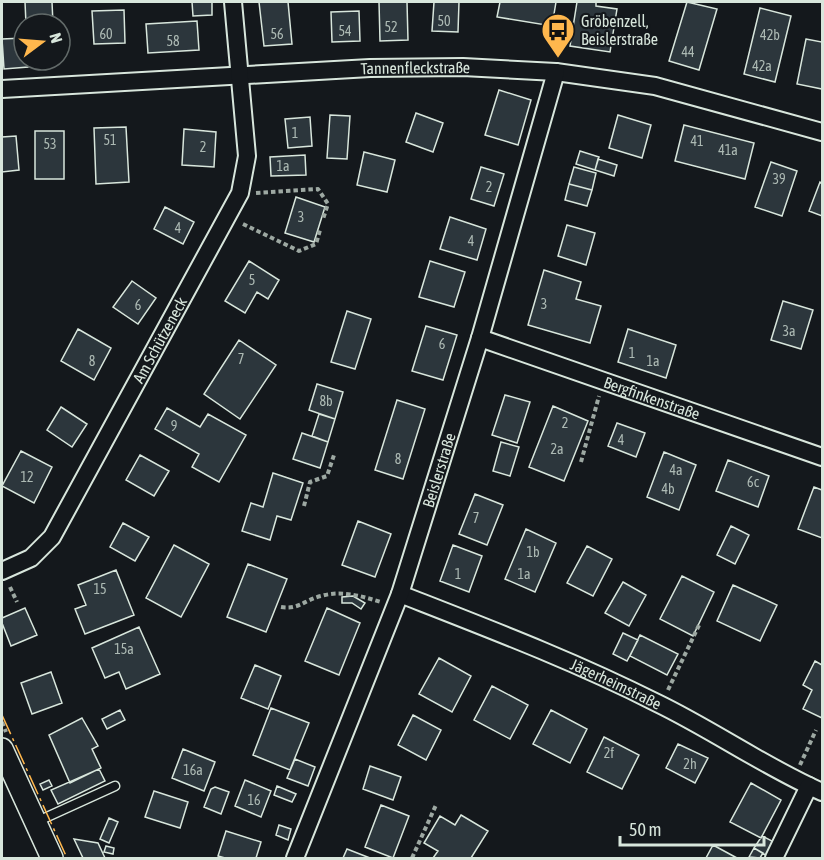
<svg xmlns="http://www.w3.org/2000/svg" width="824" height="860" font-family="'Asap Condensed',sans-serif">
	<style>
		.building { fill: #2c363c; stroke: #d8e6dc; stroke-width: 1.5 }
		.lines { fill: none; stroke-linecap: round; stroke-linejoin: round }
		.service-casing { stroke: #d8e6dc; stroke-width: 11 }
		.minor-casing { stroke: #d8e6dc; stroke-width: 20 }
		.tertiary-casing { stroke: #d8e6dc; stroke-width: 24 }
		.path { stroke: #9da8a2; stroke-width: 4; stroke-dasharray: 4.5 3; stroke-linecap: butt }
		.service { stroke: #14181c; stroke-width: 8 }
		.minor { stroke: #14181c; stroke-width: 16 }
		.tertiary { stroke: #14181c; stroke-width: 21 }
		.power { stroke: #ffb74d; stroke-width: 1.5; stroke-dasharray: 21 4.5 3 4.5; stroke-linecap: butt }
		.labels { text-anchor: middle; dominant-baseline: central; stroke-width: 4.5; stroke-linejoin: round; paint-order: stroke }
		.number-label { font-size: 14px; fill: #adbab4 }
		.poi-label { font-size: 16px; fill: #d8e6dc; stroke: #14181c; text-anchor: start }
		.street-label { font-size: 16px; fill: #d8e6dc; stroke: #14181c }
	</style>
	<rect width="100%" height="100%" fill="#14181c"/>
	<path class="building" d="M25 2H52L53 24H26Z
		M192 2H212V15L193 16Z
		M259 2H288L292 44 264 46Z
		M379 2H407L408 40 380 41Z
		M434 2H459L458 32 432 31Z
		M500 2H556L552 26 497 17Z
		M577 2H596V6L617 9 610 52 570 46Z
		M687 2 717 9 699 70 669 61Z
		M760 8 791 16 775 82 744 74Z
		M124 10 125 43 94 44 92 11Z
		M359 11 360 41 332 42 331 12Z
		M197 21 199 50 148 53 146 24Z
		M24 38V60H28V67L4 69 2 39Z
		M806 39 822 42V89L797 84Z
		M499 90 531 100 518 145 485 135Z
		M416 113 443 123 433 152 406 142Z
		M330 115 350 116 347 159 327 158Z
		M618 115 651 125 642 158 609 148Z
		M310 117 312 146 288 148 285 119Z
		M684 125 754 143 745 179 675 161Z
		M126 127 129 182 96 184 94 128Z
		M184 129 216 132 214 167 182 165Z
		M35 131H64V179H35Z
		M16 136 19 170 2 172V137Z
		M580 151 599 157 595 170 576 164Z
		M364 152 395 160 387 192 357 185Z
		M305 155 306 175 271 176 270 157Z
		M598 159 617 165 614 176 595 170Z
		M771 162 797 171 782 216 755 207Z
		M481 167 504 174 494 206 471 199Z
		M574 167 596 173 592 190 569 184Z
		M820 182 822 184V216L809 211Z
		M569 184 592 190 587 206 565 200Z
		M296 197 325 207 314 242 285 233Z
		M165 207 194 222 183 244 154 229Z
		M450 217 486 229 477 260 440 249Z
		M567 225 595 233 586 265 558 256Z
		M249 261 279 280 268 299 257 292 245 313 225 301Z
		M430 261 465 272 454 307 419 297Z
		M544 270 581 282 576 299 601 306 590 343 528 325Z
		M132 281 156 298 138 324 113 307Z
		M783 301 813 310 801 349 771 340Z
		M347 311 371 319 355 369 331 362Z
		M426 326 457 335 443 380 412 371Z
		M78 329 111 348 94 380 61 361Z
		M628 329 676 345 666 378 618 362Z
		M239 340 276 365 240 419 204 394Z
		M317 384 343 392 335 419 309 410Z
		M505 395 530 402 517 443 492 435Z
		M397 400 425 409 403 479 375 470Z
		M553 406 588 421 564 481 529 467Z
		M61 407 87 424 72 447 47 430Z
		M167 408 200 427 208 414 246 435 219 482 192 467 199 454 155 429Z
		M319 414 335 419 328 442 312 436Z
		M617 423 645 433 636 457 608 446Z
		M302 433 328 442 320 468 293 459Z
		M501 442 519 447 510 476 493 471Z
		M21 451 52 467 34 503 2 486Z
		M664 452 696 465 679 510 647 497Z
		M140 455 169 471 154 496 126 480Z
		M728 460 769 476 758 507 716 491Z
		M273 473 303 483 291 520 277 516 270 540 242 531 251 503 263 507Z
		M814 487 822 490V538L798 529Z
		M475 494 503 505 487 545 459 534Z
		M358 521 391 534 375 577 342 565Z
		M123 523 149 537 135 561 110 547Z
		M731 526 749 535 735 564 717 555Z
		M526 529 556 543 535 592 505 579Z
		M174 545 209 564 181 617 146 598Z
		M453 545 482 556 469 592 440 581Z
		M587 546 612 559 593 596 567 583Z
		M248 564 287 579 266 632 227 617Z
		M116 570 134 615 85 634 75 609 86 605 78 585Z
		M682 576 714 592 693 636 660 619Z
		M623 582 646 595 629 626 605 613Z
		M733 585 777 605 760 641 717 621Z
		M353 596 365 603 361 609 352 603H342V597Z
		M25 608 37 635 11 646 2 623V618Z
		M327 608 360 623 339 675 305 661Z
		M139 627 160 674 126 689 119 672 105 678 92 648Z
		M623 633 638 640 627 661 613 654Z
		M640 635 678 654 667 675 630 656Z
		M439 658 471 676 452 712 419 694Z
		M815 661 822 665V718L803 709 812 690 803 685Z
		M255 665 281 676 268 709 241 698Z
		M51 672 62 703 32 714 21 683Z
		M492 686 528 705 510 739 474 720Z
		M271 708 309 723 290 770 253 755Z
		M120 710 125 720 107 729 102 719Z
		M551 710 587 729 570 763 533 744Z
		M413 715 441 730 426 760 398 745Z
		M82 718 98 746 92 749 101 768 70 783 49 735Z
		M604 737 639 755 622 789 587 772Z
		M678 744 708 758 695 783 666 768Z
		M183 749 215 762 204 791 172 778Z
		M295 759 315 767 308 786 287 778Z
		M370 766 401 777 393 800 363 789Z
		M99 769 105 781 58 804 51 790Z
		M49 780 52 786 43 790 40 784Z
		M245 780 271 791 261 817 235 806Z
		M751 783 781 800 761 838 730 822Z
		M277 786 296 794 292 802 274 795Z
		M215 787 229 792 221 814 204 807 211 789Z
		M154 791 188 802 180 828 145 817Z
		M381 805 409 816 393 858 365 847Z
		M461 815 488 831 471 858H433L438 851 424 843 440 816 455 825Z
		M109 818 118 822 109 843 100 839Z
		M279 825 291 829 288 840 276 835Z
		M226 831 261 842 256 858H225L218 856Z
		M762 836 774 842 767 856 754 848Z
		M74 839 98 843 105 858H83Z
		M713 845 737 858H706Z
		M106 846 114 848 113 854 104 852Z
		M754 848 763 853 760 858 749 857Z
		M347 849 370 858H343Z"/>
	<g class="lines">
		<g class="service-casing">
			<path id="service" d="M36 822 115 786"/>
		</g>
		<g class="minor-casing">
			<g id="minor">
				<path id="s1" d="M2 89 370 68 463 67 556 72 655 86 822 132"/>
				<path id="s2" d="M480 338 822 457"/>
				<path id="s3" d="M2 571 31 558 52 537 240 193 247 156 233 2"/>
				<path id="s4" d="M400 594C487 628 574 661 657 703 713 730 765 767 822 792"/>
				<path id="s5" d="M295 858 400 594 480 338 556 72"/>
				<path d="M774 858 809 786"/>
			</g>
		</g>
		<g class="tertiary-casing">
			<path id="tertiary" d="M2 749 52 858"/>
		</g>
		<path class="path" d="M256 193 318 189 328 204 323 219
			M243 224 299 251 316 244 320 230
			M581 462 599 396
			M304 506 310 482 327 476 334 455
			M10 587 17 602
			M281 607C299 610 304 600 321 596 341 590 361 596 381 602
			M668 690 700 623
			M2 722 6 732
			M800 765 816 730
			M412 858 436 805"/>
		<use href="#service" class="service"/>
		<use href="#minor" class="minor"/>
		<use href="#tertiary" class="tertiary"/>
		<path class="power" d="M2 715 67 858"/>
	</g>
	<defs>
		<g id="bus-pin" transform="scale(1.725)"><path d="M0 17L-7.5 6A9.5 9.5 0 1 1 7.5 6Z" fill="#ffb74d" stroke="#14181c"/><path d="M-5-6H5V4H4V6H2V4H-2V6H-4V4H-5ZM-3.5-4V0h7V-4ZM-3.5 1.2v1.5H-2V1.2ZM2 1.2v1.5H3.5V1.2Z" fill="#111"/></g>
	</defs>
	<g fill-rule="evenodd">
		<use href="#bus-pin" x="558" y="30"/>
	</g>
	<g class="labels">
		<g class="number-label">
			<text x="444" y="21">50</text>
			<text x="391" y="27">52</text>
			<text x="345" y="31">54</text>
			<text x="106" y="34">60</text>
			<text x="277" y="34">56</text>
			<text x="770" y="35">42b</text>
			<text x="173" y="41">58</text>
			<text x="688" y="52">44</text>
			<text x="762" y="66">42a</text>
			<text x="295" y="133">1</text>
			<text x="110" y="140">51</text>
			<text x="697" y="141">41</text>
			<text x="50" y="144">53</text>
			<text x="203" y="147">2</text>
			<text x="728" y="150">41a</text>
			<text x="283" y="166">1a</text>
			<text x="779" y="179">39</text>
			<text x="489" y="187">2</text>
			<text x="301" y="217">3</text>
			<text x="178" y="228">4</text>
			<text x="471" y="241">4</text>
			<text x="252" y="280">5</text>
			<text x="544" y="304">3</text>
			<text x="138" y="305">6</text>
			<text x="789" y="331">3a</text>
			<text x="442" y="344">6</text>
			<text x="632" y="353">1</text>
			<text x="241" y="359">7</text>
			<text x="92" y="361">8</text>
			<text x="653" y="361">1a</text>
			<text x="326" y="401">8b</text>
			<text x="565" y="423">2</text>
			<text x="174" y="426">9</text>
			<text x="621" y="440">4</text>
			<text x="557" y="449">2a</text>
			<text x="398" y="459">8</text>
			<text x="676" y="470">4a</text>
			<text x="27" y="477">12</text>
			<text x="753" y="482">6c</text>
			<text x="668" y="489">4b</text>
			<text x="476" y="518">7</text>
			<text x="533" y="552">1b</text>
			<text x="458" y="574">1</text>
			<text x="524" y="574">1a</text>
			<text x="100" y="589">15</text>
			<text x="124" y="649">15a</text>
			<text x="609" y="753">2f</text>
			<text x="690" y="764">2h</text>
			<text x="193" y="770">16a</text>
			<text x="254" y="800">16</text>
		</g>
		<g class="poi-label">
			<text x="581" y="21">Gröbenzell,<tspan x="581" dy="18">Beislerstraße</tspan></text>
		</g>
		<g class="street-label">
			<text stroke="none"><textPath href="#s1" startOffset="414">Tannenfleckstraße</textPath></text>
			<text stroke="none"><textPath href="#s3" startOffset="286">Am Schützeneck</textPath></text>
			<text stroke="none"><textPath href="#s2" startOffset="182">Bergfinkenstraße</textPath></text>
			<text stroke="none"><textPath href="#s5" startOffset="414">Beislerstraße</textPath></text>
			<text stroke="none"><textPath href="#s4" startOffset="234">Jägerheimstraße</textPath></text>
		</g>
	</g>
	<rect width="824" height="860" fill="none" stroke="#d8e6dc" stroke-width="6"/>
	<g transform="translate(42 42) rotate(74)"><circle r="28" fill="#14181c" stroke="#626a69" stroke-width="1.5"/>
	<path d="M0-4.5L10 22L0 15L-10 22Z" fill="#ffb74d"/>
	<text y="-9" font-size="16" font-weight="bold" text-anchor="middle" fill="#d8e6dc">N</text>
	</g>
	<path d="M620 836v9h144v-9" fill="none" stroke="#d8e6dc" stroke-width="3"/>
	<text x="629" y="836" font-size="18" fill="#d8e6dc" stroke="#14181c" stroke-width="4.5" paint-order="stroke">50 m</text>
</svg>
